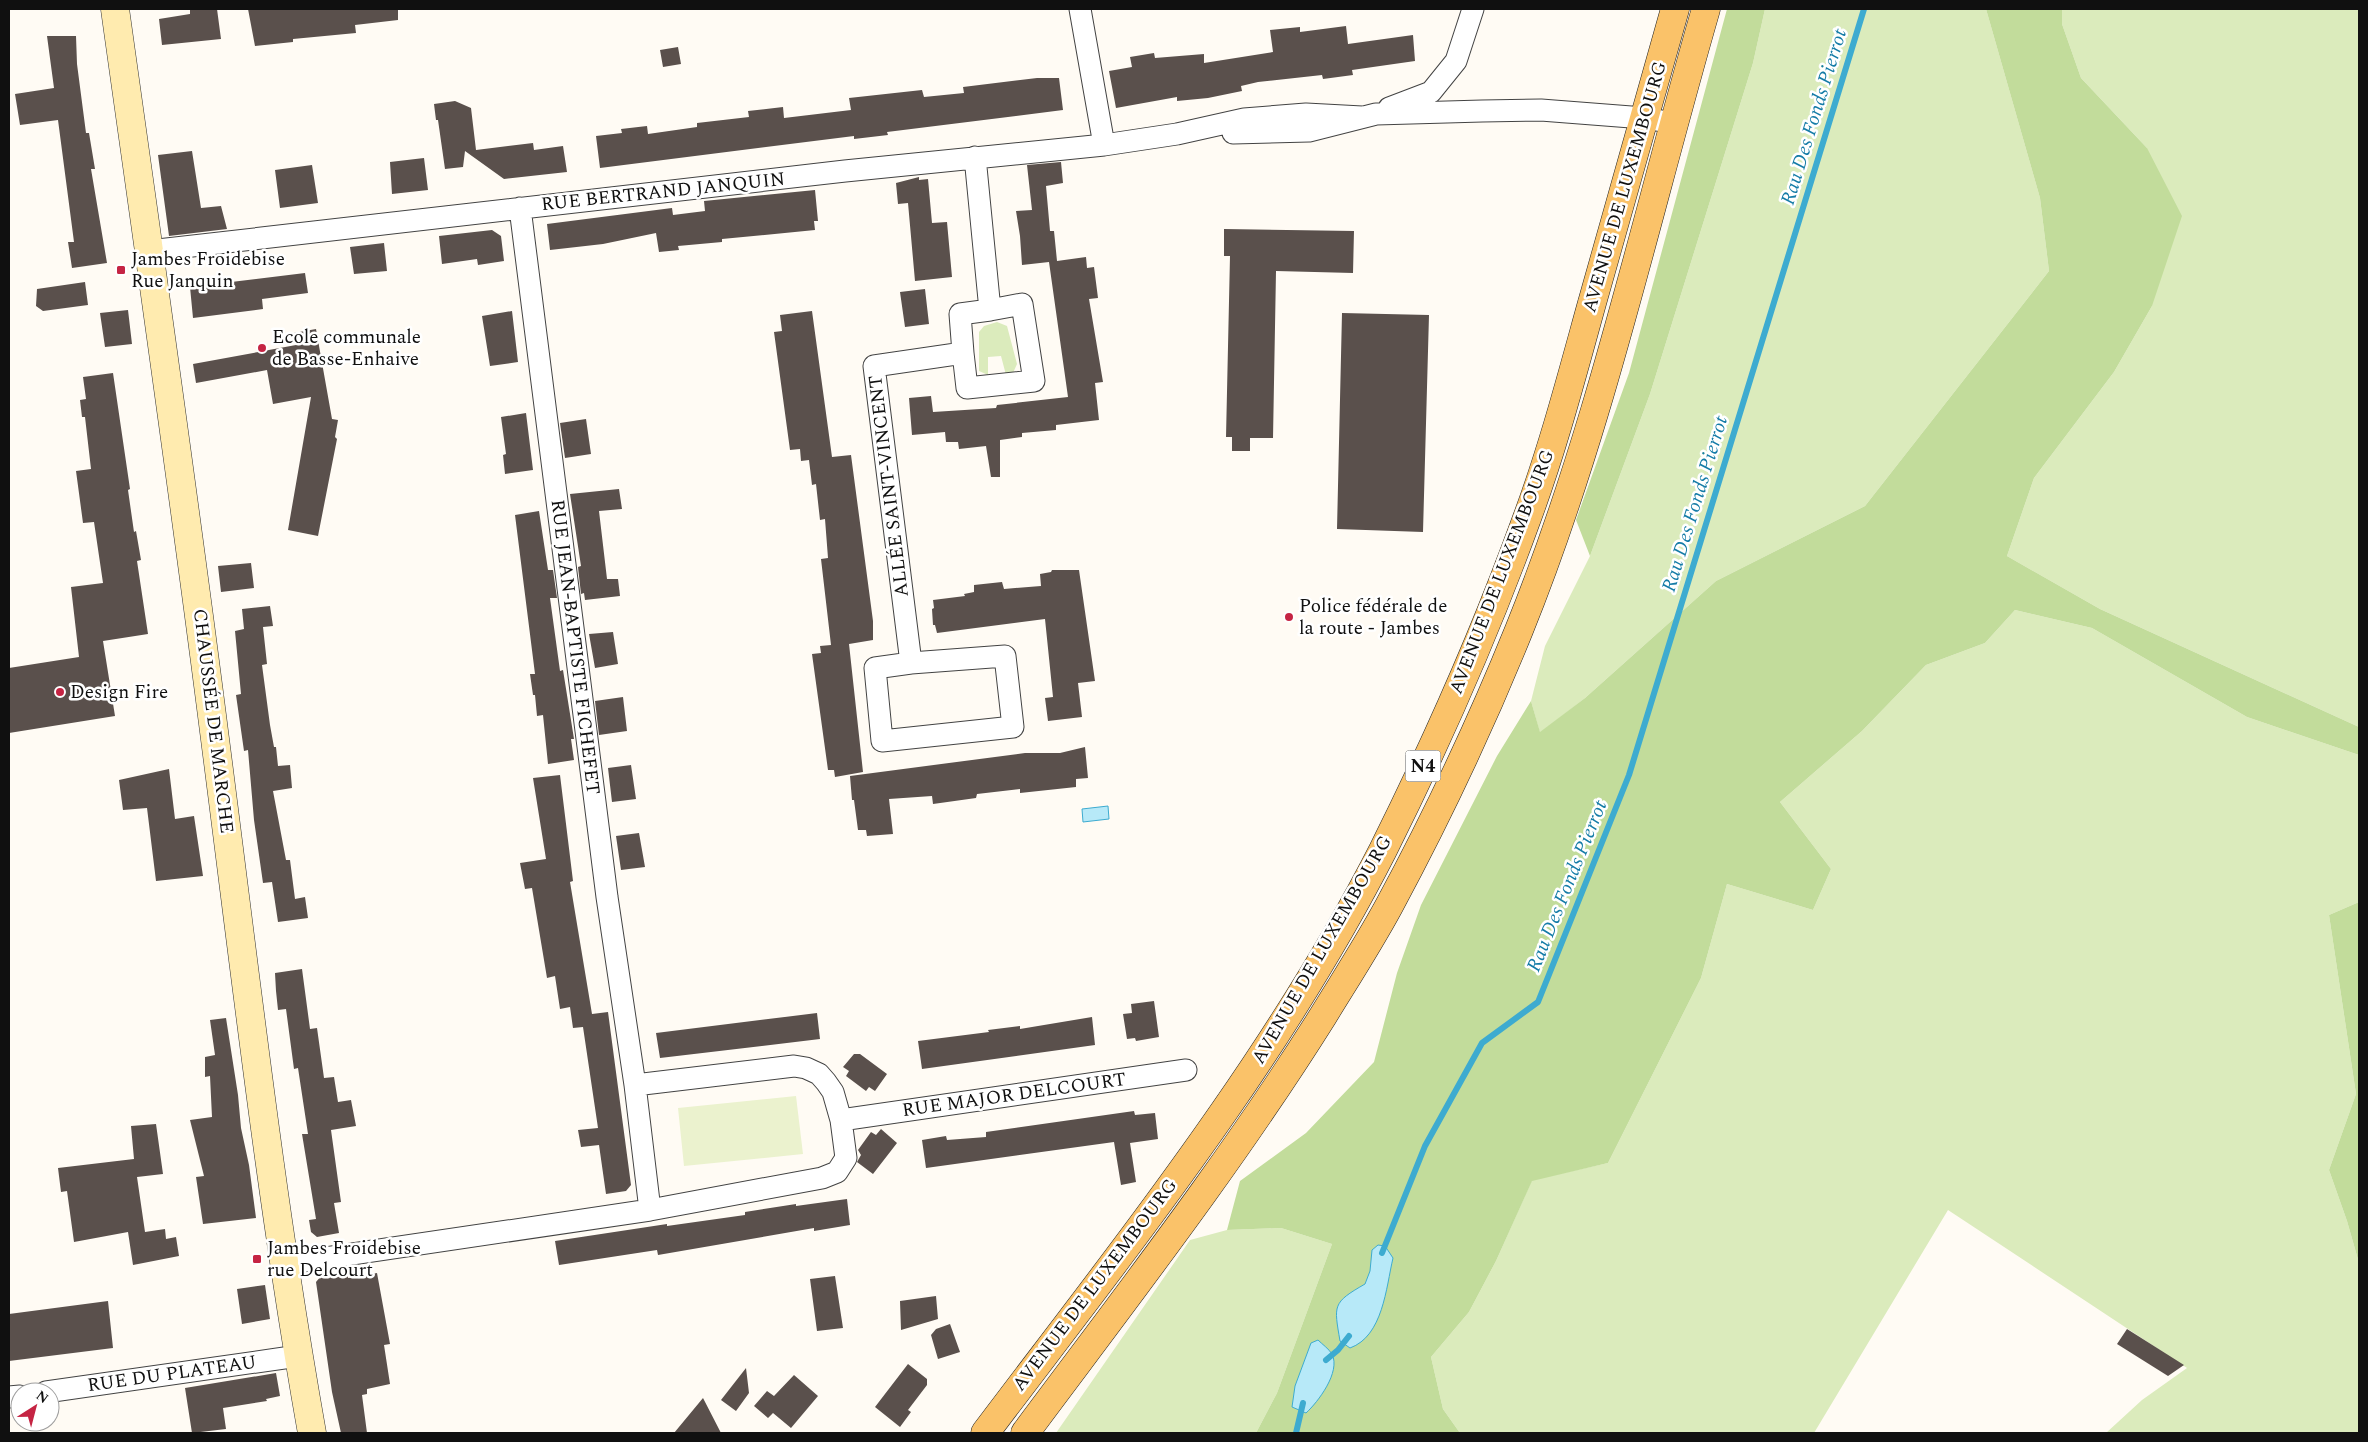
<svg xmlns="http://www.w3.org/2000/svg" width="2368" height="1442" font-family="Spectral,serif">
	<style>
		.green { fill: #dbebbc }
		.forest { fill: #c2dc9b }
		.pitch { fill: #ebf2ce }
		.water { fill: #b7e9f8; stroke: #3dabd0 }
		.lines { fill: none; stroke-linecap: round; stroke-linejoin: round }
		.stream { stroke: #3dabd0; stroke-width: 6 }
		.building { fill: #5a504c }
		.street-casing { stroke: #434343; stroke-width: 23 }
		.secondary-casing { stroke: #323232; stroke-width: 29 }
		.primary-casing { stroke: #212121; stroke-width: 29 }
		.street { stroke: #fff; stroke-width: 21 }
		.secondary { stroke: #ffebaf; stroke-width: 28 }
		.primary { stroke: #fac269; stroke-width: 28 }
		.poi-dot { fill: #c52443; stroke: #fff; stroke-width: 2 }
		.labels { text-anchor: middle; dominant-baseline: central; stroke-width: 5; stroke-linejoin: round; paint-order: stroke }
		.shield { fill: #fff; stroke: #585858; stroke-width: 1 }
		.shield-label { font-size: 18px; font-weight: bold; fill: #101010 }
		.street-label { font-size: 19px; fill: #101010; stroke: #fff }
		.poi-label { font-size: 19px; fill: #101010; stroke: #fff; text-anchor: start }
		.water-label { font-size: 20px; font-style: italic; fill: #157ca7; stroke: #fff }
	</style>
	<rect width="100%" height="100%" fill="#fffbf4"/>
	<path class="green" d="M1765 9H1986L2040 198 2049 271 1865 506 1716 581 1585 698 1540 733 1531 701 1545 646 1590 556 1650 394 1753 63Z
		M2062 9H2359V727L2100 609 2007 556 2034 478 2114 372 2152 306 2147 148 2081 78 2062 24Z
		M997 322 1007 326 1017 364 1013 373 1006 375 1001 356 988 357V375L979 371V332L984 326Z
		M2015 610 2092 628 2247 717 2359 755V902L2329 915 2356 1094 2329 1170 2347 1221 2359 1263V1433H2106L2142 1400 2187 1368 1948 1210 1814 1433H1460L1443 1409 1431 1357 1469 1312 1496 1261 1532 1180 1608 1163 1701 978 1727 884 1813 910 1831 869 1780 802 1862 731 1926 665 1985 643Z
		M1281 1228 1332 1244 1277 1393 1256 1433H1056L1190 1240 1227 1230Z"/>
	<path class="forest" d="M1727 9H1765L1753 63 1650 394 1590 556 1576 520 1629 373Z
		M1986 9H2062V24L2081 78 2147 148 2182 216 2152 306 2114 372 2034 478 2007 556 2100 609 2359 727V755L2247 717 2092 628 2015 610 1985 643 1926 665 1862 731 1780 802 1831 869 1813 910 1727 884 1701 978 1608 1163 1532 1181 1496 1261 1469 1312 1431 1357 1443 1409 1460 1433H1256L1277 1393 1332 1244 1281 1228 1227 1230 1240 1181 1306 1133 1374 1062 1397 973 1421 905 1497 756 1531 701 1540 732 1585 698 1716 581 1865 506 2049 271 2040 198Z
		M2359 902V1263L2347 1221 2329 1170 2356 1094 2329 915Z"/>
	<path class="pitch" d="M796 1096 803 1154 684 1166 678 1108Z"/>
	<path class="water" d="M1108 806 1109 819 1083 822 1082 809Z
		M1378 1245 1385 1246 1393 1258C1386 1288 1383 1336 1350 1348L1340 1341C1334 1305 1332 1303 1365 1284L1370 1271 1372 1250Z
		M1318 1340C1322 1344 1329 1349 1332 1354 1341 1372 1318 1402 1306 1413L1292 1407 1295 1386 1311 1343Z"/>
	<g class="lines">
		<path class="stream" d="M1382 1253 1425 1146 1482 1043 1538 1002 1629 775 1864 9
			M1326 1360 1338 1350 1349 1336
			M1296 1433 1303 1403"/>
	</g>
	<path class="building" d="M217 9 221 39 162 45 159 19 190 14V10Z
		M248 9H398V20L355 25 356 33 293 39V42L255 46Z
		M1346 26 1348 44 1413 35 1415 61 1352 70 1353 75 1323 79 1322 75 1258 82 1241 86 1242 91 1208 98 1177 101V97L1116 108 1109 71 1132 67 1130 57 1154 53 1155 58 1204 54V63L1273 52 1270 30 1300 27V32Z
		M47 36H76L77 64 86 133H89L95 169H91L107 263 72 268 68 242H74L58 120 20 125 15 94 54 88Z
		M678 47 681 64 663 67 660 50Z
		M1037 78H1059L1063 110 887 132 888 135 854 139V136L600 168 596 136 622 133 621 129 647 126 648 134 697 127V123L749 117 748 111 783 107 784 118 851 110 849 98 922 90 924 97 964 93 963 87Z
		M455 101 471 108 476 150 533 143 534 150 563 146 567 172 504 179 465 151 463 167 445 169 438 120H436L434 104Z
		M192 151 201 208 221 206 227 229 169 236 158 155Z
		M424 158 428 190 392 194 390 162Z
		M1061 162 1063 183 1046 186 1050 231H1054L1057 261 1086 257 1087 268 1094 267 1098 298 1089 299 1103 382 1095 383 1099 420 1056 425V430L1022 433V437L1000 440V477H991L986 446 959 449 958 442H946L945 432 912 435 909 398 931 396 933 412 996 408 997 405 1068 397 1049 262 1022 265 1020 236 1016 211 1032 210 1027 165Z
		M312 165 318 203 280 208 275 170Z
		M919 177V180L928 179 932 223 947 222 952 277 915 281 908 203 898 204 896 183Z
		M815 190 818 221H814L815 230 722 239V242L678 246 679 250 659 252 656 233 603 244 550 250 547 224 672 208 673 215 705 211 704 201Z
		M1224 229 1354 231 1353 273 1276 271 1273 438H1250V451H1232V437H1226L1230 256H1224Z
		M492 230 501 236 504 261 478 265 477 259 442 264 439 236Z
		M384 243 387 271 354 274 350 247Z
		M305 273 308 293 262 299 263 309 193 318 190 287Z
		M85 282 88 305 43 311 36 306 37 289Z
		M925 289 929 324 905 327 900 292Z
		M128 310 132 344 105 347 100 313Z
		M512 311 518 362 490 366 482 316Z
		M812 311 832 457 851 455 873 621V640L849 644 863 772 835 777 834 770H828L812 654 821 653 820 646 831 645 821 559 828 558 825 519 820 520 816 484 812 485 809 460 801 461 800 449 790 450 774 332 782 331 780 315Z
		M1342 313 1429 315 1423 532 1337 529Z
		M316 329 332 419 338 420 335 437 337 439 318 536 288 530 311 397 273 404 267 370 196 383 193 364 296 345 294 333Z
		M113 373 130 489 128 490 134 532 136 531 141 560 137 561 148 634 103 641 115 716 9 733V668L79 657 71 587 103 583 94 522 83 523 76 471 91 469 85 417H82L80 400 86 399 83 377Z
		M526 413 533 470 505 474 503 455 506 454 501 417Z
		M586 419 591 454 565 458 560 423Z
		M619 489 622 509 599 511 607 579H618L620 596 585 600 584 593 581 594 578 567 581 566 570 494Z
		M539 511 548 570H553L557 598H550L560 671 563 670 574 739H571L574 760 548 764 543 715 537 716 535 695H533L530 674H535L515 515Z
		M251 563 254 588 221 592 218 566Z
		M1052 570H1079L1095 681 1078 683 1082 717 1048 721 1045 698 1053 697 1045 619 937 633 935 625H933L932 609 934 608 933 600 965 596 964 594 974 592V585L1002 582 1004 589 1041 586 1040 574 1051 572Z
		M270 606 273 626 263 627 267 664 262 665 270 725 274 747H276L278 766 290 765 292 788 273 791 286 860H290L295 899 305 897 308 918 278 922 272 882 263 883 254 820 248 750 244 751 236 695 241 694 235 631 244 629 242 609Z
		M613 632 618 664 595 668 589 634Z
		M623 697 627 731 599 735 595 701Z
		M1085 747 1088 778 1076 779V787L1020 793V789L977 794 976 798 933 804 932 796 889 799 893 834 867 836 866 830H858L854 800H852L850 776 1025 753H1060Z
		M631 765 636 799 612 802 608 768Z
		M169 769 175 819 194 816 203 876 156 881 147 808 123 810 119 780Z
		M560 775 573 881 570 882 592 1014 608 1012 631 1185 626 1191 606 1194 599 1145 581 1147 578 1130 598 1128 583 1027 573 1028 570 1007 560 1009 555 976 547 978 532 888 525 889 520 863 546 859 533 778Z
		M639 833 645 867 621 870 616 836Z
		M302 969 310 1029 317 1028 324 1078 334 1077 338 1102 351 1100 356 1126 331 1130 341 1202 334 1203 339 1233 317 1237 311 1232 309 1220 316 1219 302 1134H308L298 1068 294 1069 286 1009 278 1010 276 991 275 973Z
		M1154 1001 1159 1037 1136 1041 1135 1038 1127 1039 1123 1014 1132 1013 1131 1004Z
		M817 1013 820 1039 660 1058 656 1033Z
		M1092 1017 1095 1045 922 1069 918 1041 989 1032 988 1030 1020 1026V1029Z
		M226 1018 238 1095 241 1128 249 1165 256 1218 203 1224 196 1177 204 1176 190 1120 212 1117 210 1076 205 1077V1057L215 1055 210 1020Z
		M854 1054H860L887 1074 875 1091 869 1087 866 1091 846 1076 849 1071 843 1067Z
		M1134 1111 1135 1115 1155 1113 1158 1139 1130 1143 1136 1182 1121 1185 1114 1142 926 1168 922 1140 946 1136 947 1140 986 1137V1132Z
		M156 1124 163 1174 137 1177 145 1232 165 1229 166 1239 176 1237 179 1256 133 1265 128 1232 74 1242 67 1191 61 1192 58 1168 134 1159 131 1126Z
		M881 1129 897 1143 873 1174 857 1162 861 1155 858 1150 871 1132 876 1135Z
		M847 1199 850 1225 814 1231V1228L658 1255 657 1250 559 1265 555 1241 667 1224V1226L745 1215V1212L796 1204V1206Z
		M348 1272V1278L377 1273 390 1344 384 1345 390 1384 367 1389V1394L362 1395 367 1433H341L332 1392 316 1282 321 1276Z
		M835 1276 843 1328 817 1331 810 1279Z
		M265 1285 270 1319 242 1324 237 1289Z
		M936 1296 938 1319 901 1330 900 1301Z
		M108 1301 113 1348 9 1361V1314Z
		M950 1324 960 1352 938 1359 931 1335 936 1329Z
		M2127 1329 2184 1365 2168 1376 2117 1344Z
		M908 1364 927 1379V1385L908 1410 911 1412 900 1427 875 1407Z
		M746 1368 749 1393 736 1411 721 1400Z
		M276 1373 280 1396 266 1399 267 1401 223 1408 226 1429 192 1433 185 1388Z
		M794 1375 818 1396 791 1428 773 1413 768 1418 754 1406 767 1391 774 1396Z
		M703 1398 721 1433H674Z"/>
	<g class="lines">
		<g class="street-casing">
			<path id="street" d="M1080 9 1104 145
				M1389 108 1431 92 1456 61 1473 9
				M1233 133 1309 131 1376 114 1482 111 1541 110 1644 118 1674 123
				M520 208 607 897 635 1085
				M149 251 845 171 1104 145 1177 134 1244 119 1306 114 1362 117
				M963 353 967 388 1034 381 1022 304 990 310
				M911 663 875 668 882 741 1013 727 1005 656 911 663 874 366 963 353 960 314 990 310 975 157
				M841 1120 1186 1070
				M285 1264 650 1210 822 1178 837 1172 846 1158 841 1120 833 1092 826 1082 819 1074 806 1068 794 1066 635 1085 650 1210
				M46 1392 298 1356
				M9 1397 20 1396"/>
		</g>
		<g class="secondary-casing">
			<path id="secondary" d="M115 9C149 252 184 495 215 739 245 970 271 1203 312 1433"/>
		</g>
		<g class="primary-casing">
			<path id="primary" d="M985 1433C1126 1246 1276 1060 1383 850 1437 742 1486 631 1527 518 1553 448 1572 375 1592 303 1620 205 1648 107 1675 9
				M1025 1433C1127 1296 1232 1161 1323 1016 1345 980 1369 943 1389 906 1437 817 1481 724 1519 630 1600 430 1646 216 1706 9"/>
		</g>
		<use href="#street" class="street"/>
		<use href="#secondary" class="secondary"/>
		<use href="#primary" class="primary"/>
	</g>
	<g class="poi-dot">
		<rect x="116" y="265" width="10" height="10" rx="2.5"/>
		<circle cx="262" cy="348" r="5"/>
		<circle cx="1289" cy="617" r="5"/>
		<circle cx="60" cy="692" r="5"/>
		<rect x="252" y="1254" width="10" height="10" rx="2.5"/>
	</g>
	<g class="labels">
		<rect class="shield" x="1405.5" y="750.5" width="35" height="31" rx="4"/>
		<g class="shield-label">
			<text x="1423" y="766">N4</text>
		</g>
		<g class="street-label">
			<text transform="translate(1625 187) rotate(-74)">AVENUE DE LUXEMBOURG</text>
			<text transform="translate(663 192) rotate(-6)">RUE BERTRAND JANQUIN</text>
			<text transform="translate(889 486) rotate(-97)">ALLÉE SAINT-VINCENT</text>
			<text transform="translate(1502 572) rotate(-69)">AVENUE DE LUXEMBOURG</text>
			<text transform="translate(575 647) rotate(83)">RUE JEAN-BAPTISTE FICHEFET</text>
			<text transform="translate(213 721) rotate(83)">CHAUSSÉE DE MARCHE</text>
			<text transform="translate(1322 950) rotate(-60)">AVENUE DE LUXEMBOURG</text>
			<text transform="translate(1014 1095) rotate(-8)">RUE MAJOR DELCOURT</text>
			<text transform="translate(1095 1285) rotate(-53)">AVENUE DE LUXEMBOURG</text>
			<text transform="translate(172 1374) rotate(-8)">RUE DU PLATEAU</text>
		</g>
		<g class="poi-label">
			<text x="131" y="259">Jambes Froidebise<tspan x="131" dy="22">Rue Janquin</tspan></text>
			<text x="272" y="337">Ecole communale<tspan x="272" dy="22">de Basse-Enhaive</tspan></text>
			<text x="1299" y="606">Police fédérale de<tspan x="1299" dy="22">la route - Jambes</tspan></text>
			<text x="70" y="692">Design Fire</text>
			<text x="267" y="1248">Jambes Froidebise<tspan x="267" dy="22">rue Delcourt</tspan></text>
		</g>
		<g class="water-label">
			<text transform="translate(1814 117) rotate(-73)">Rau Des Fonds Pierrot</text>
			<text transform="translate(1695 504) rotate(-73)">Rau Des Fonds Pierrot</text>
			<text transform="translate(1567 886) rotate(-68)">Rau Des Fonds Pierrot</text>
		</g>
	</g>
	<rect width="2368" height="1442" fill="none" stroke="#101010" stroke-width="20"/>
	<g transform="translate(35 1407) rotate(36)"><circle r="24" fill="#ffffff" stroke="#9f9f9f"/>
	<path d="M0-4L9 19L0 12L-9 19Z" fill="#c52443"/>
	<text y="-8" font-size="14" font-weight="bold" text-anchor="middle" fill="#101010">N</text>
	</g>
</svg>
